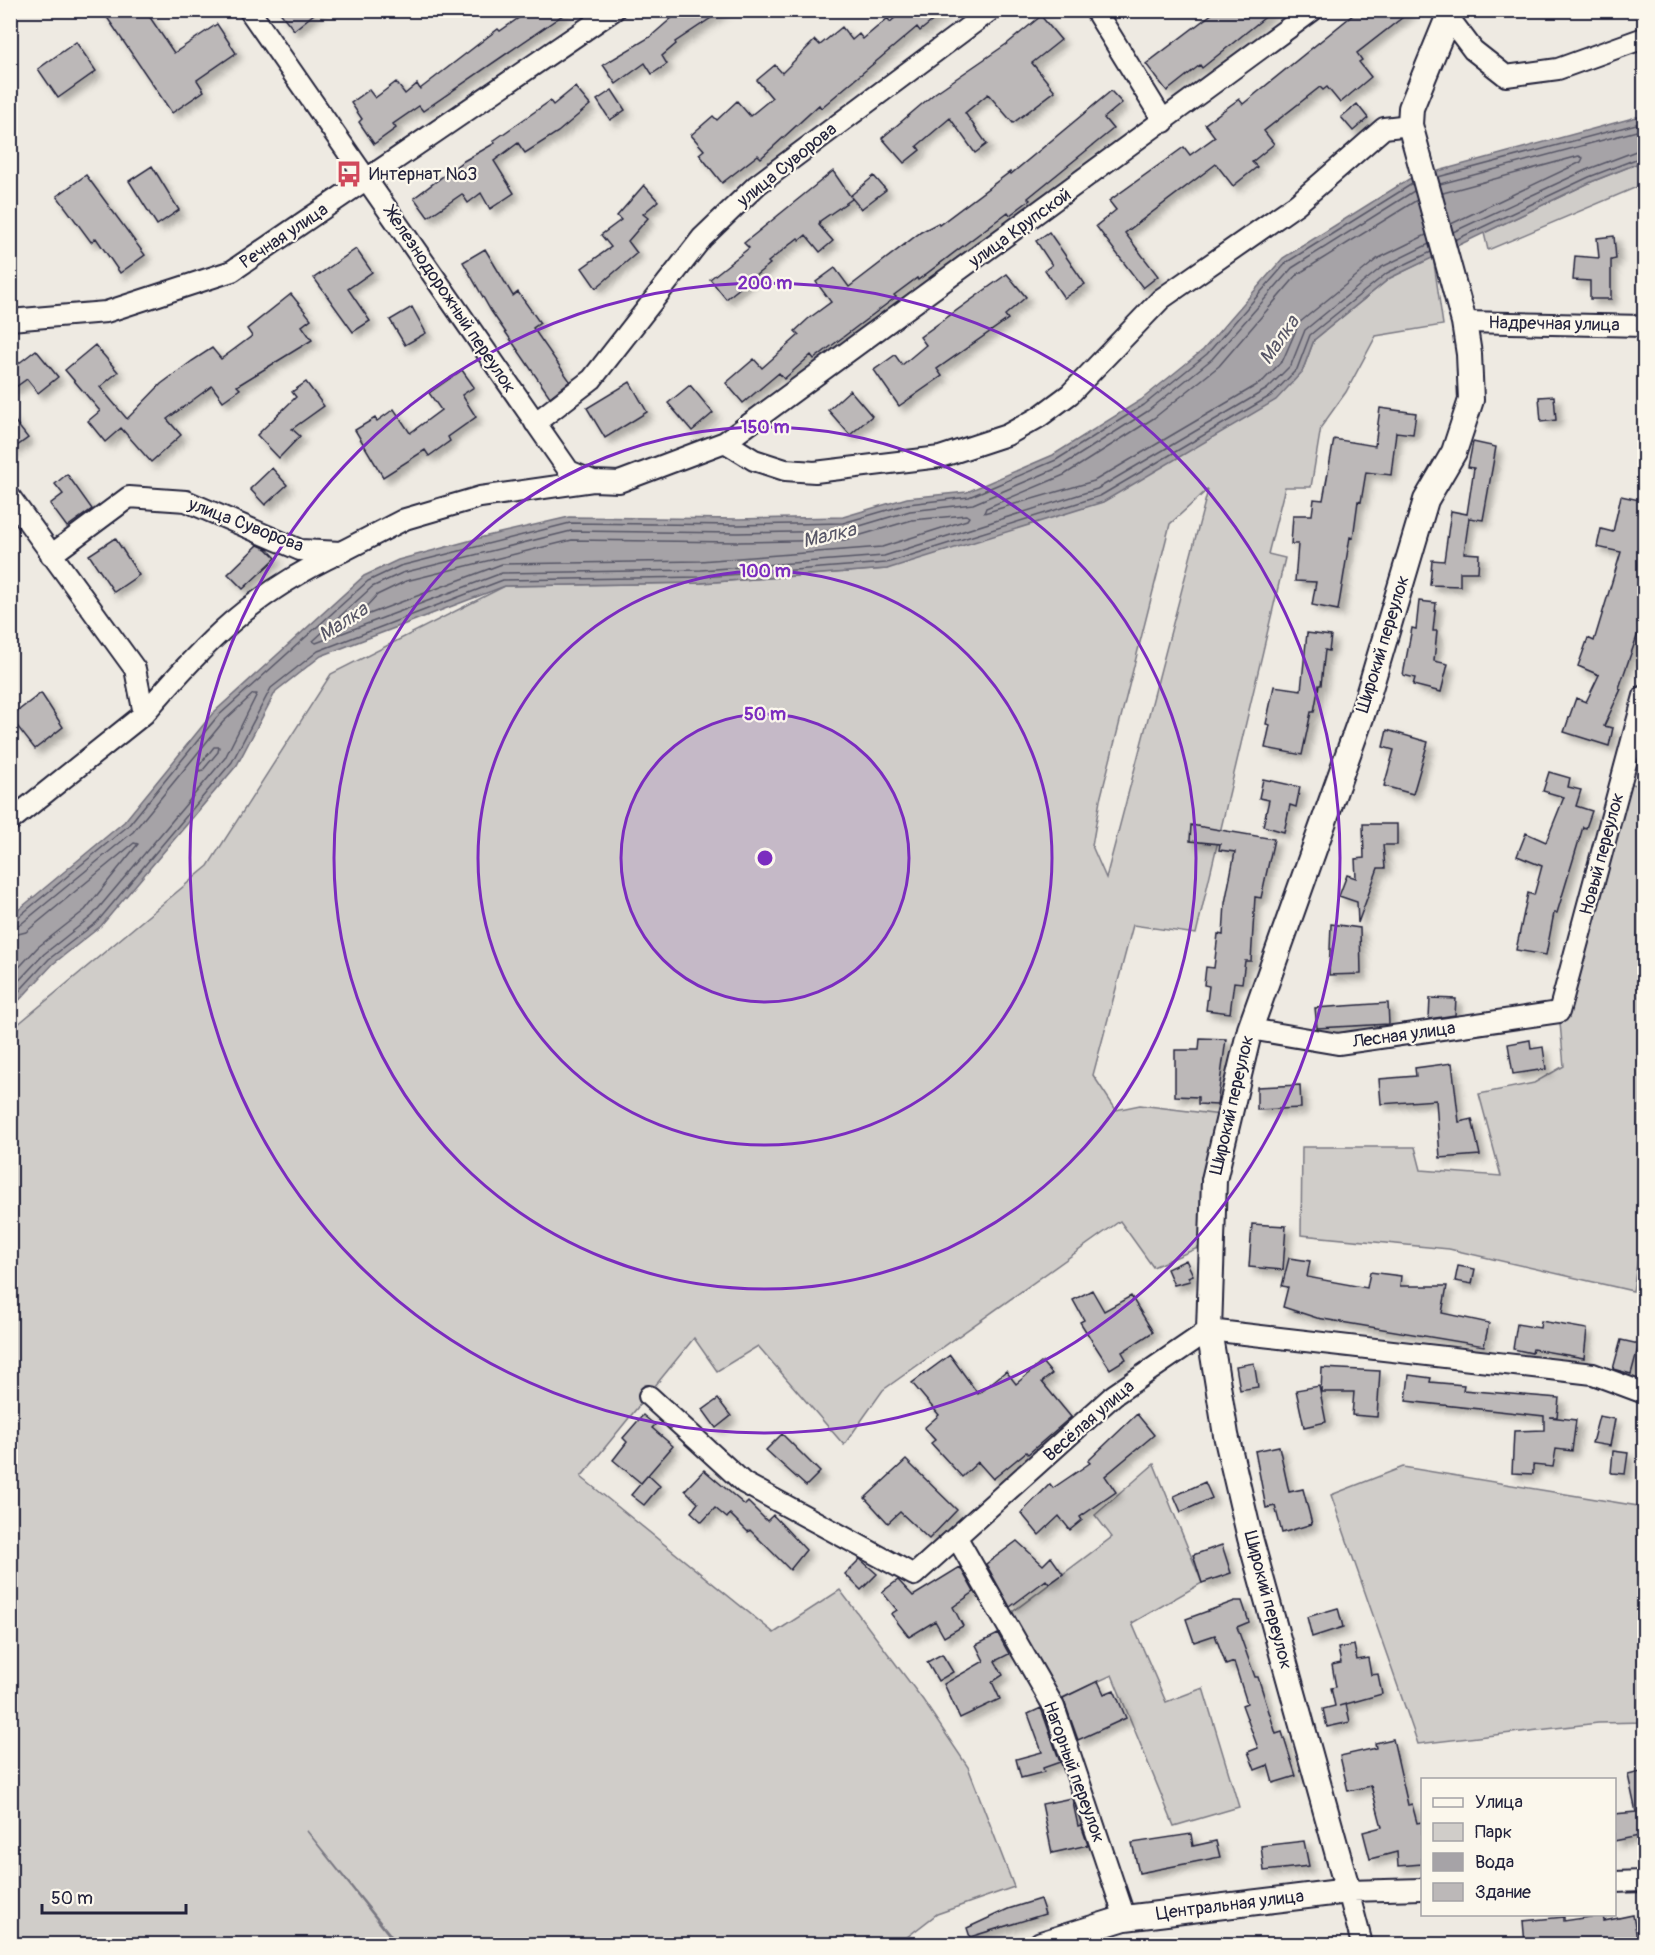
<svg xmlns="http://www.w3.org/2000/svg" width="1655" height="1955" font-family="Pangolin,sans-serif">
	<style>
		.green { fill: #d0cdc9; stroke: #797882; stroke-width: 1.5; fill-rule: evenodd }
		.water { fill: #a6a3a7; stroke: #716f7c; stroke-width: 1.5 }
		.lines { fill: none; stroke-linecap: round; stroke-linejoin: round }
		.shore { stroke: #575666; stroke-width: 1.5 }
		.building { fill: #bcb8b8; stroke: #22223b; stroke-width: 1.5; filter: url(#shadow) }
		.minor-casing { stroke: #22223b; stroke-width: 24 }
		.tertiary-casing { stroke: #22223b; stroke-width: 28 }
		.minor { stroke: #fbf7ec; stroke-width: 20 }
		.tertiary { stroke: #fbf7ec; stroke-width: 24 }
		.ring { fill: none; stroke: #7b2cbf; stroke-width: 3 }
		.labels { text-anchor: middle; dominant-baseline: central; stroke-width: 4.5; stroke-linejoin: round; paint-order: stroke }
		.street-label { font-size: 18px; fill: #22223b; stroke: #fbf7ec }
		.poi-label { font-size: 18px; fill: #22223b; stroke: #fbf7ec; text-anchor: start }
		.water-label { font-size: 20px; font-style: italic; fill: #575666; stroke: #fbf7ec }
		.centre { fill: #7b2cbf; stroke: #fbf7ec; stroke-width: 3 }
		.ring-label { font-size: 18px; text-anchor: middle; font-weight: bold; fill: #7b2cbf; stroke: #fbf7ec; stroke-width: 4.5; stroke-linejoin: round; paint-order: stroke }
	</style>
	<defs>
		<filter id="shadow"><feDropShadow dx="5.5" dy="5.5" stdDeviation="3" flood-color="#0004"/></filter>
	</defs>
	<rect width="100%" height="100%" fill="#eeeae2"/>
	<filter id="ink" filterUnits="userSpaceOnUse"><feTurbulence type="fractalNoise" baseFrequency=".0167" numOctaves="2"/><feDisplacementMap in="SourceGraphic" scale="12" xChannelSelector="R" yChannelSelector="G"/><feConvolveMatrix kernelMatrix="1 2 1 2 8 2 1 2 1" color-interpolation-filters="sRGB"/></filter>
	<g filter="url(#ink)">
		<path class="green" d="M1644 161V184L1488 250 1484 233 1591 182Z
			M1433 257 1443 325 1376 336 1346 392 1321 427 1311 487H1285L1268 554 1285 558 1196 934 1133 925 1093 1075 1116 1110 1140 1105 1229 1116 1212 1242 1153 1267 1120 1221 883 1390 844 1445 758 1346 717 1371 694 1338 581 1477 774 1633 840 1590 923 1700 968 1767 1014 1887 937 1914 898 1944H398L307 1831 396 1944H11V1030L208 866 331 674 505 586 701 583 887 569 1302 372 1314 340 1390 278ZM1207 490H1208L1106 878 1092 846 1100 800 1170 524Z
			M1622 781 1644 787V1239L1641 1238 1633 1291 1449 1249 1301 1235 1302 1147H1415L1421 1170 1501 1176 1479 1094 1534 1083 1564 1066 1559 1012Z
			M1154 1464 1202 1583 1132 1623 1166 1702 1203 1688 1239 1807 1174 1826 1112 1675 1062 1698 1048 1697 1003 1619 1112 1537 1095 1515Z
			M1403 1467 1644 1507V1722L1598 1723 1418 1744 1331 1495Z"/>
		<path class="water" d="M1644 115V161L1591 182 1390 278 1314 340 1302 372 1276 400 1103 502 887 569 701 583 505 586 321 656 276 691 237 765 101 926 53 964 11 1009V916L124 822 213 713 364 576 398 560 487 536 569 517 738 519 843 517 907 498 967 492 1053 455 1141 400 1203 350 1283 258 1409 179Z"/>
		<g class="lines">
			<path class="shore" d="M1438 177 1644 122
				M1440 184 1644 129
				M1414 191 1292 268 1212 359 1148 411 1060 467 973 504 910 511 843 531 738 533 571 531 402 573 372 587 313 641 316 643 502 573 701 570 884 556 1097 489 1267 389 1291 365 1305 330 1382 267 1429 244
				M1443 193 1579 156 1583 158 1581 162 1451 224
				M1417 200 1298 274 1219 366 1154 418 1064 475 986 508 984 513 1094 481 1262 382 1283 360 1299 323 1377 259 1426 235
				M1453 232 1586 170 1644 148
				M1455 240 1589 177 1644 156
				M966 515 969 517 967 520 882 547 700 561 502 564 364 616 360 613 377 595 406 581 572 540 738 542 844 540 912 520Z
				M214 747H219L218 752 203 770 199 771 198 767Z
				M10 920 17 918 128 826 217 717 368 581 400 566 570 523 738 525 843 523 908 504 969 497 1056 460 1144 405 1207 354 1287 262 1412 184
				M10 927 21 924 133 832 223 722 253 694H257L225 758 92 916 44 954 10 990
				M10 936 26 932 134 843 138 844 85 910 38 947 10 977
				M10 1001 49 959 97 922 232 762 271 688 318 651 503 580 701 577 886 563 1100 496 1272 395 1297 369 1310 335 1387 273 1431 252"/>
		</g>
		<path class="building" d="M102 10H145L174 53 217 24 236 53 197 80 204 91 172 113Z
			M278 10H319L294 30Z
			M530 10H570L423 111 419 106 393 124 396 128 374 144 359 122 362 119 351 103 369 90 375 98 396 82 405 94 417 84 420 89 498 29 500 31Z
			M681 10H723L675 42 676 44 662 56 667 64 652 74 645 63 616 84 603 65 650 37Z
			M904 10H946L920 31 917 27 821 108 819 105 761 158 758 155 722 183 699 154 704 150 691 135 713 116 717 120 737 101 750 116 772 98 757 80 775 65 782 73 815 40 820 45 842 27 852 40 859 34 863 39 888 18 890 22Z
			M1217 10H1274L1202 68 1200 65 1167 91 1146 64Z
			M1359 10H1412L1357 53 1362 60 1359 62 1371 77 1340 103 1327 87 1323 90 1320 87 1264 131 1274 144 1252 162 1257 167 1233 186 1216 164 1125 233 1158 276 1143 288 1096 226 1116 210 1109 201 1184 147 1190 155 1215 137 1205 124 1239 99 1243 104Z
			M1041 16 1061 40 1032 63 1055 91 1013 123 988 94 965 113 987 144 975 153 950 118 917 146 920 150 904 163 882 138 935 93 1008 43Z
			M76 42 96 71 58 98 38 69Z
			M575 87 590 105 558 132 525 153 518 143 494 161 514 193 490 209 481 193 468 203 462 194 428 217 414 198 462 162 495 143 493 141 550 101 553 105Z
			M612 90 625 110 610 120 597 100Z
			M1111 91 1122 103 1104 118 1113 129 1028 198 1030 200 1010 215 1008 212 918 280 917 278 894 295 896 297 814 359 811 355 784 379 779 373 743 403 726 383 754 359 762 368 799 335 795 331 808 319 831 302 816 282 835 268 849 287 921 232 938 223 939 225 1010 172 1011 174Z
			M1357 104 1368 118 1353 131 1341 117Z
			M152 166 179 210 157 225 129 181Z
			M833 171 850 196 874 176 886 190 861 209 851 197 852 199 820 221 819 225 833 241 820 252 806 235 800 240 798 238 768 262 770 264 726 299 710 279 749 248 744 243Z
			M86 175 145 255 120 273 96 238 91 242 57 196Z
			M644 185 658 201 643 214 648 218 628 241 637 253 596 288 582 268 611 247 601 235 621 220 617 216Z
			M1049 232 1085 284 1064 298 1045 270 1052 265 1036 241Z
			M1614 236 1616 259 1611 260V299H1590V281L1573 280 1575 256 1599 258 1597 238Z
			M356 249 372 272 348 289 370 321 353 332 314 278Z
			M485 249 513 296 518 292 540 323 533 328 570 381 550 397 491 311 463 262Z
			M1007 274 1026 297 1005 315 1008 319 937 369 942 376 899 406 874 370 895 355 902 365 926 345 920 337Z
			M291 294 311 319 302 326 312 340 237 386 240 389 223 401 212 386 167 419 181 435 151 462 121 428 105 442 88 421 100 411 65 370 95 345 118 372 100 387 127 419 161 384 192 361 212 348 221 359 252 336 247 329Z
			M412 307 426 333 405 345 390 320Z
			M36 350 58 377 38 393 27 379 10 391V370Z
			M462 370 474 387 462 395 476 417 448 437 450 441 429 456 425 450 383 477 355 430 375 418 377 421 394 409 410 433 441 410 429 393Z
			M306 382 324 406 292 429 300 436 279 458 257 435 296 397 292 392Z
			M630 382 647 412 605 438 587 408Z
			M690 385 713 413 692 431 668 403Z
			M850 390 872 416 850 435 828 410Z
			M1554 396 1556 420 1541 422 1539 397Z
			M1380 408 1416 413 1413 434 1396 432 1391 475 1366 472 1361 502 1358 501 1353 538 1350 537 1338 610 1312 605 1316 582 1295 581 1298 544H1291L1293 515H1312L1314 499 1323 500 1334 439 1375 446Z
			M10 415 28 438 10 451Z
			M1473 442 1496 447 1483 520 1469 518 1464 553 1479 554 1478 572H1460V586L1430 585 1432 560 1444 561 1451 511 1467 514 1474 468 1468 467Z
			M272 468 287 485 265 505 250 489Z
			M67 474 92 509 67 527 50 504 63 494 55 484Z
			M1621 496 1644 501V616L1619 688 1621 689 1604 726 1613 728 1609 746 1564 732 1576 698 1586 702 1599 675 1578 666 1588 638 1594 641 1621 552 1597 547 1601 529 1613 532Z
			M115 538 139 575 114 592 89 555Z
			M258 545 267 549 276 558 243 589 228 574Z
			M1419 601 1436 603 1433 631H1437L1434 661 1448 664 1441 692 1413 685 1415 678 1403 675 1412 628 1416 629Z
			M1307 633 1331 636 1329 651 1325 650 1321 685H1319L1314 712H1311L1302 755 1265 748 1270 725 1266 724 1274 686 1301 690Z
			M41 693 63 727 35 749 10 717Z
			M1387 730 1428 742 1413 794 1384 786 1394 750 1383 747Z
			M1549 772 1570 778 1568 787 1581 790 1576 806 1592 811 1586 828 1583 827 1557 913H1554L1546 955 1516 950 1528 893 1534 895 1542 866 1517 856 1526 833 1546 842 1564 797 1543 791Z
			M1263 779 1300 787 1296 807 1290 805 1284 832 1263 826 1269 800 1259 798Z
			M1363 824H1397V845H1383L1385 868H1378L1358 923 1357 902 1339 896 1347 875 1356 878 1355 859 1364 858Z
			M1191 825 1274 839 1261 898 1255 897 1251 961H1245L1242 983 1234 982 1230 1013 1206 1010 1209 986 1204 985 1206 967 1214 968 1218 934 1223 935 1225 903 1235 852 1219 850 1220 844 1190 841Z
			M1331 924 1360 928 1361 974 1329 975Z
			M1430 998 1456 999 1455 1015 1429 1019Z
			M1388 1003 1389 1024 1317 1028 1315 1008Z
			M1200 1038 1226 1039 1217 1105 1198 1104V1097L1175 1096V1050H1199Z
			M1530 1040 1531 1049 1543 1047 1546 1069 1513 1074 1508 1044Z
			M1452 1063 1459 1122 1472 1119 1480 1155 1440 1158 1436 1100 1381 1104 1379 1079 1416 1076 1415 1068Z
			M1300 1085 1301 1108 1257 1110V1087Z
			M1252 1224 1286 1226 1283 1270 1249 1267Z
			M1289 1258 1310 1261 1307 1277 1367 1288 1370 1272 1401 1276 1400 1286H1447L1442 1313 1489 1323 1484 1346 1317 1318 1283 1307 1288 1287 1282 1286Z
			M1186 1260 1193 1275 1188 1277 1190 1281 1174 1285 1167 1269Z
			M1458 1266 1475 1269 1472 1284 1455 1281Z
			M1092 1290 1104 1311 1131 1296 1153 1332 1122 1352 1126 1359 1110 1369 1080 1322 1084 1320 1073 1300Z
			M1541 1321 1587 1329 1584 1358 1533 1349 1532 1353 1513 1349 1517 1324 1540 1328Z
			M1621 1340 1639 1344 1631 1374 1613 1369Z
			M950 1355 978 1394 1006 1371 1016 1384 1042 1362 1052 1374 1042 1382 1071 1417 1028 1454 1026 1452 993 1479 978 1462 962 1477 931 1443 935 1440 924 1428 939 1415 912 1383Z
			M1254 1363 1258 1387 1240 1390 1236 1366Z
			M1322 1368 1380 1371 1377 1417 1352 1415 1354 1392H1321Z
			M1409 1375 1431 1378 1430 1382 1464 1385 1463 1390 1559 1398 1557 1417H1549L1576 1420 1572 1451 1556 1449 1553 1467 1533 1465V1474L1512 1473 1514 1431 1544 1430V1416L1406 1401Z
			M1319 1386 1326 1422 1304 1427 1296 1390Z
			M718 1399 731 1416 716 1428 703 1410Z
			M1137 1414 1154 1435 1105 1476 1116 1492 1080 1517 1082 1520 1070 1530 1059 1516 1039 1535 1021 1513 1050 1484 1053 1488 1090 1463 1088 1461Z
			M643 1415 655 1425 652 1428 673 1446 641 1483 613 1460 627 1442 623 1438Z
			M1599 1416 1615 1419 1610 1446 1592 1443Z
			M782 1434 820 1472 806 1486 766 1450Z
			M1279 1446 1289 1492 1303 1489 1312 1524 1282 1533 1275 1506 1266 1508 1255 1451Z
			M1613 1451 1628 1453 1625 1474 1611 1473Z
			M906 1460 957 1510 929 1539 900 1512 888 1523 865 1498Z
			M704 1470 745 1505 748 1502 767 1521 773 1515 806 1550 790 1570 750 1530 748 1532 730 1514 727 1518 715 1508 702 1522 691 1512 698 1503 685 1490Z
			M648 1475 660 1486 644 1505 631 1495Z
			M1205 1482 1212 1498 1181 1512 1174 1496Z
			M1017 1541 1043 1565 1051 1557 1063 1574 1049 1584 1046 1580 1010 1607 986 1564Z
			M1222 1545 1231 1573 1202 1583 1193 1555Z
			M860 1559 877 1574 861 1590 845 1574Z
			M960 1567 974 1592 953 1607 963 1626 944 1637 935 1621 909 1637 891 1614 897 1610 882 1592 898 1580 913 1596Z
			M1235 1601H1242L1249 1622 1237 1627 1255 1677H1258L1276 1734 1282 1732 1296 1776 1273 1783 1268 1765 1255 1770 1248 1752 1258 1748 1242 1705 1247 1703 1234 1662 1226 1665 1215 1635 1194 1642 1186 1619Z
			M1338 1608 1343 1627 1312 1637 1307 1617Z
			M998 1634 1009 1654 995 1661 1003 1675 992 1682 1000 1699 960 1718 944 1684 984 1661 976 1645Z
			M1354 1645 1357 1660 1368 1658 1371 1675 1378 1674 1382 1694 1339 1706 1346 1704 1350 1722 1327 1727 1323 1709 1335 1706 1331 1688 1336 1687 1332 1665 1341 1663 1338 1648Z
			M942 1654 953 1672 938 1681 927 1662Z
			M1098 1681 1104 1694 1114 1690 1126 1718 1078 1740 1063 1698Z
			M1041 1708 1060 1762 1043 1768 1044 1772 1021 1778 1016 1759 1042 1752 1028 1714Z
			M1393 1739 1408 1805 1412 1804 1417 1823 1422 1822V1864L1398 1866 1397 1852 1370 1859 1363 1832 1382 1827 1371 1786 1348 1791 1340 1756 1376 1748 1375 1743Z
			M1644 1771V1835L1614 1841V1814L1636 1812 1628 1775Z
			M1072 1798 1078 1826 1081 1825 1088 1845 1052 1853 1042 1804Z
			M1191 1834 1193 1846 1216 1841 1220 1857 1139 1873 1132 1843Z
			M1304 1841 1309 1866 1264 1871 1261 1846Z
			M1040 1899 1045 1914 970 1937 967 1928 1008 1909Z
			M1603 1915 1604 1921 1633 1915 1638 1944H1525L1523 1921 1564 1917V1921Z"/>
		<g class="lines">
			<g class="minor-casing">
				<path id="minor" d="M249 10 569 471 593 481 619 482 725 442 1313 10
					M1095 10 1164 122
					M1449 18 1473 50 1506 76 1558 69 1644 38
					M10 320 106 312 232 271 614 10
					M1464 322 1644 326
					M535 423 592 379 702 238 757 185 991 10
					M725 442 754 460 785 470 815 472 940 457 1007 435 1039 417 1070 394 1161 299 1297 204 1384 128 1410 125
					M10 497 135 669 144 714 10 821
					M51 555 129 497 186 501 300 550 341 552 405 519 480 497 593 481
					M144 714C205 642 252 594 339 553
					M1250 1029 1338 1044 1559 1012 1644 696
					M649 1396 744 1483 914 1575 1114 1395 1209 1330 1593 1374 1644 1393
					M957 1538 1054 1707 1125 1918
					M1614 1882 1644 1881
					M1362 1944 1348 1891 1422 1889"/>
			</g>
			<g class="tertiary-casing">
				<path id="tertiary" d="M1041 1944 1125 1918 1348 1891 1250 1538 1226 1435 1209 1330 1214 1180 1250 1029 1363 712 1426 500 1454 452 1471 400 1469 354 1464 322 1410 125 1411 108 1451 10"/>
			</g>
			<use href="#minor" class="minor"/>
			<use href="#tertiary" class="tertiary"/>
		</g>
	</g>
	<circle cx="765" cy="858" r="144" fill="#7b2cbf" fill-opacity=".12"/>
	<g class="ring">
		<circle cx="765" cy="858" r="144"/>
		<circle cx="765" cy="858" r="287"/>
		<circle cx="765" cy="858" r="431"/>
		<circle cx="765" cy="858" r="575"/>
	</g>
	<defs>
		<g id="bus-bare" transform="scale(2.07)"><path d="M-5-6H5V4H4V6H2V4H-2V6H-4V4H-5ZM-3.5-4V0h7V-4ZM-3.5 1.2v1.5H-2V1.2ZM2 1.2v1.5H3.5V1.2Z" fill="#d1495b" stroke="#fbf7ec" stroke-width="2.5" paint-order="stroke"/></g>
	</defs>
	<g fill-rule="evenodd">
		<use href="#bus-bare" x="349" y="174"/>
	</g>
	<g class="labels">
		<g class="street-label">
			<text transform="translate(787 165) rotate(-39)">улица Суворова</text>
			<text transform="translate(1020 228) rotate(-36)">улица Крупской</text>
			<text transform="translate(284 236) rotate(-34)">Речная улица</text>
			<text transform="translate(450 300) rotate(56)">Железнодорожный переулок</text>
			<text transform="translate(1554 324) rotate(1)">Надречная улица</text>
			<text transform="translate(246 525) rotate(21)">улица Суворова</text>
			<text transform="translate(1383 644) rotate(-73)">Широкий переулок</text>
			<text transform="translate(1602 854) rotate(-75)">Новый переулок</text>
			<text transform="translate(1404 1035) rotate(-8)">Лесная улица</text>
			<text transform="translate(1232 1105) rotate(-77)">Широкий переулок</text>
			<text transform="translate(1089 1421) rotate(-41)">Весёлая улица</text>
			<text transform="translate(1268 1600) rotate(75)">Широкий переулок</text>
			<text transform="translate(1074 1772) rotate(70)">Нагорный переулок</text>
			<text transform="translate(1230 1905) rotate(-7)">Центральная улица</text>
		</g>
		<g class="poi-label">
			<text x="369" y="174">Интернат №3</text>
		</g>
		<g class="water-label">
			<text transform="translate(1279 340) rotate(-55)">Малка</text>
			<text transform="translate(829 535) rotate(-13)">Малка</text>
			<text transform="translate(343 622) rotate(-33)">Малка</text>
		</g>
	</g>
	<circle cx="765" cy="858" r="9" class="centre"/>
	<g class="ring-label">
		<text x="765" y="289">200 m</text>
		<text x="765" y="433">150 m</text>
		<text x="765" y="577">100 m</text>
		<text x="765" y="720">50 m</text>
	</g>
	<rect width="1655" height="1955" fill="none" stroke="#fbf7ec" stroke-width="36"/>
	<rect x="18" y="18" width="1619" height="1919" fill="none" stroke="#22223b" stroke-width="2" filter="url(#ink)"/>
	<rect x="1421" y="1778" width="195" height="138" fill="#fbf7ec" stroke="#a4a2a5" stroke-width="1.5"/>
	<rect x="1433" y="1798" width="30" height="9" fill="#fbf7ec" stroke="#a4a2a5" stroke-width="1.5"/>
	<text x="1475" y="1808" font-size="18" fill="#22223b">Улица</text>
	<rect x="1433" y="1823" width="30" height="18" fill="#d0cdc9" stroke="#a4a2a5" stroke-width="1.5"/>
	<text x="1475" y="1838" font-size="18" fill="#22223b">Парк</text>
	<rect x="1433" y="1853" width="30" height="18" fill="#a6a3a7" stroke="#a4a2a5" stroke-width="1.5"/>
	<text x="1475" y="1868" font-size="18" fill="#22223b">Вода</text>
	<rect x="1433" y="1883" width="30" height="18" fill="#bcb8b8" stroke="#a4a2a5" stroke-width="1.5"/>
	<text x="1475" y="1898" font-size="18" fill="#22223b">Здание</text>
	<path d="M42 1904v9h144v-9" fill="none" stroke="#22223b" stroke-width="3"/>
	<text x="51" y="1904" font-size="18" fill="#22223b" stroke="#fbf7ec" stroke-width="4.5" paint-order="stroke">50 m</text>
</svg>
